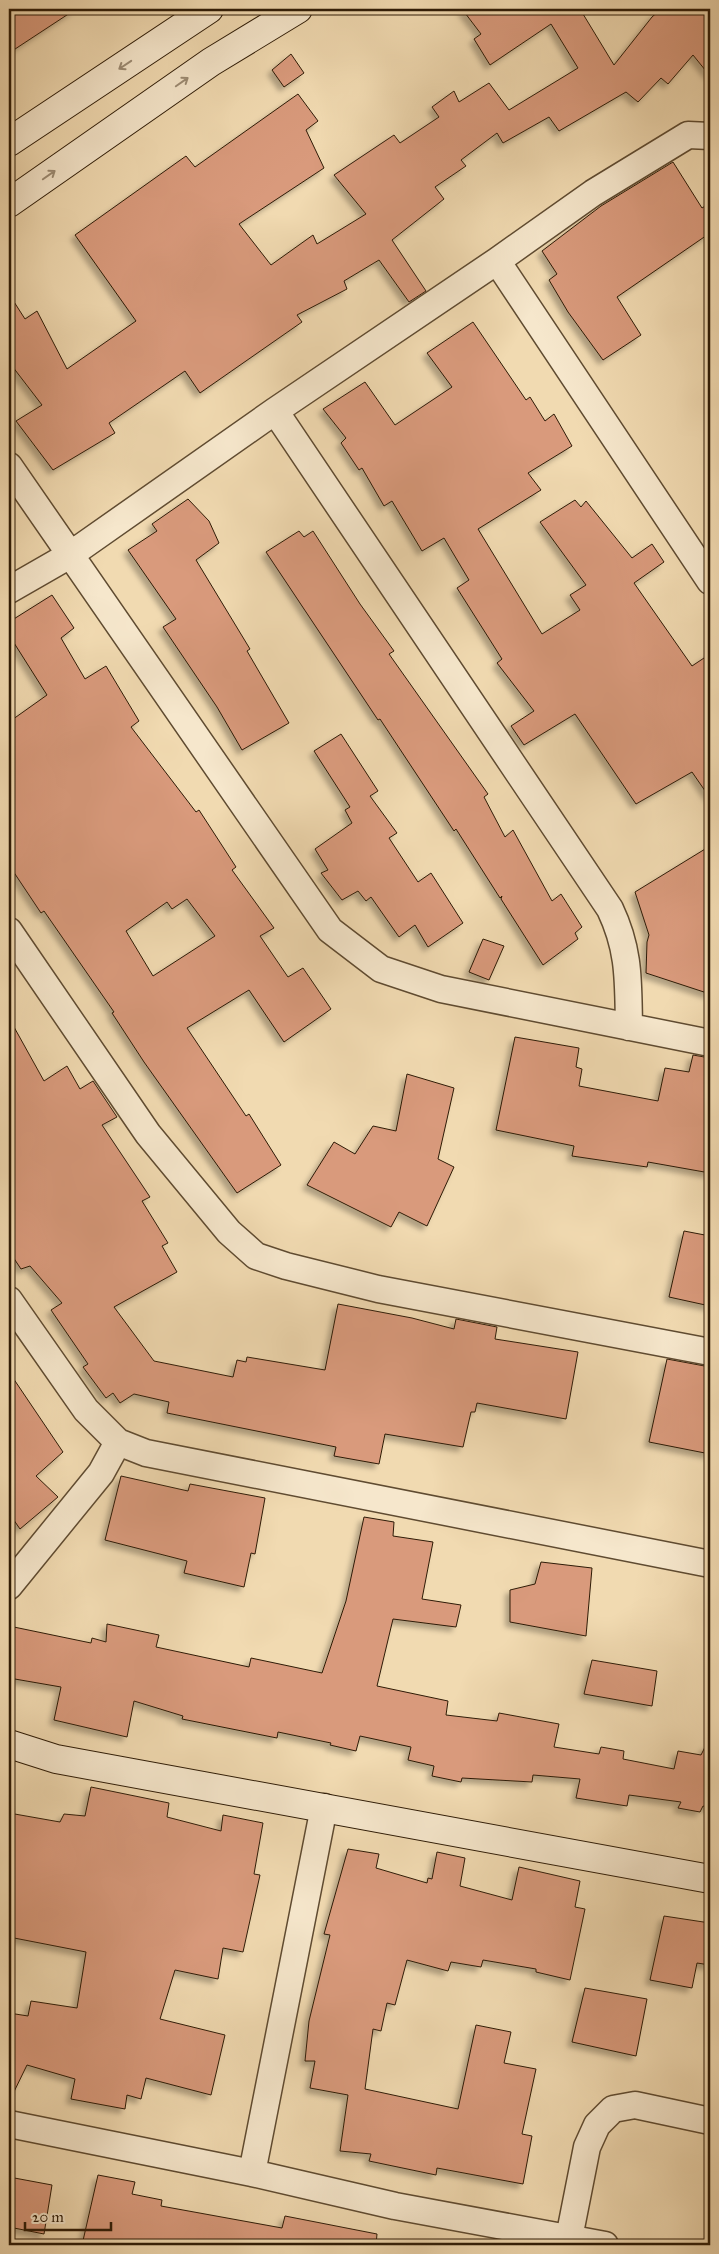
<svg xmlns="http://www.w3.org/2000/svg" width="719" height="2254" font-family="'IM FELL Great Primer',serif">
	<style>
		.building { fill: #d99a7b; stroke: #2e1b06; fill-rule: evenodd; filter: url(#shadow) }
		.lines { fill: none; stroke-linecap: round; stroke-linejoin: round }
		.street-casing { stroke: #5f4b31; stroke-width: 29 }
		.secondary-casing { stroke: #2e1b06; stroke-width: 30 }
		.street { stroke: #f6e7cc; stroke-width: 26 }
		.secondary { stroke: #f6e7cc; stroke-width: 28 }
		.oneway { stroke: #9c8b73 }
	</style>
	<defs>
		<filter id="shadow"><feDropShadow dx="-4.5" dy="4.5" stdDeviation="2.5" flood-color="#0004"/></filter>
	</defs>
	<rect width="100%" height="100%" fill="#f1dab1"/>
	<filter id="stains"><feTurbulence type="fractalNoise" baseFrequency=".004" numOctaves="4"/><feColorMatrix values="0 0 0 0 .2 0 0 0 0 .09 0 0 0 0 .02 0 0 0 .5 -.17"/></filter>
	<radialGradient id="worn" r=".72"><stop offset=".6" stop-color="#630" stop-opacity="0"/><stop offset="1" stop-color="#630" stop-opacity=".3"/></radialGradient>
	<path class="building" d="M9 9H76L9 53Z
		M462 9H580L614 65 652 17 661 9H710V76L693 55 668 84 661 78 638 102 626 92 559 131 549 117 503 143 497 133 461 160 466 166 435 187 444 199 392 240 426 291 409 302 379 260 344 281 347 289 297 315 302 322 200 393 185 371 109 423 115 433 53 470 16 421 42 405 9 362V294L25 319 37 311 67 369 136 321 75 235 186 156 195 167 298 94 318 121 306 130 324 168 239 224 271 265 313 235 317 244 366 214 334 175 394 135 400 143 439 117 432 107 454 91 459 102 489 83 509 110 578 68 551 24 490 65 474 39 481 34Z
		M291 54 304 73 284 87 272 70Z
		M673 162 702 208 710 203V233L617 297 641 335 603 360 568 312 549 280 557 274 542 251 601 206Z
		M473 322 526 400 530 397 545 421 554 414 572 446 528 473 541 490 478 529 542 634 580 610 570 595 586 585 540 522 575 500 581 507 586 501 632 558 652 544 664 562 634 583 692 666 710 654V798L692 772 636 804 575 714 524 745 511 726 534 711 497 663 502 659 457 588 469 580 444 538 422 551 392 501 384 506 362 468 359 470 341 443 346 438 323 409 365 382 395 425 452 387 427 353Z
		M188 499 209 521 219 543 196 560 250 649 247 651 289 723 242 750 217 707 163 627 176 619 128 550 157 531 152 524Z
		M299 531 304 537 313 531 360 604 394 651 389 654 488 794 484 797 505 837 513 830 552 901 561 894 582 927 575 933 578 939 543 965 501 899 502 896 500 898 456 829 454 831 380 719 378 720 266 552Z
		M52 595 74 628 61 638 85 679 106 666 139 721 131 727 196 812 199 810 236 867 232 870 274 928 260 936 288 977 303 968 331 1009 284 1042 249 990 187 1028 246 1116 249 1114 281 1165 237 1193 144 1062 112 1013 114 1012 44 911 41 913 9 865V722L47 695 9 635V622ZM187 899 215 936 153 976 126 931 167 902 172 909Z
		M341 734 378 791 370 796 397 833 389 838 418 882 431 873 463 923 428 947 415 925 399 937 371 897 366 901 358 891 342 900 321 873 328 870 315 849 352 823 345 810 350 807 314 751Z
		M710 846V994L646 973 647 942 649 935 635 892Z
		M483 939 504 946 489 980 469 972Z
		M9 1018 44 1081 67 1066 80 1089 93 1081 117 1117 102 1125 150 1197 142 1201 168 1243 162 1246 177 1272 114 1307 154 1361 233 1377 237 1360 246 1362 247 1357 325 1370 338 1304 412 1318 454 1329 456 1319 497 1327 495 1339 578 1352 566 1419 477 1403 475 1412H471L463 1447 385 1434 379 1464 334 1456 336 1447 167 1413 169 1402 134 1394 120 1403 113 1393 106 1398 83 1367 88 1364 51 1310 62 1303 30 1266 21 1269 9 1251Z
		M515 1037 579 1048 576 1067 582 1069 579 1086 658 1101 665 1068 689 1072 693 1055 710 1058V1173L648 1162 647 1167 572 1156 574 1146 496 1130Z
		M407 1074 454 1088 438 1159 454 1167 427 1226 399 1212 391 1227 307 1185 334 1142 355 1154 373 1126 396 1131Z
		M684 1231 710 1236V1306L669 1297Z
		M667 1359 710 1367V1454L649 1442Z
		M9 1372 63 1452 36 1476 58 1497 20 1529 9 1513Z
		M121 1476 188 1491 190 1484 265 1498 255 1554 251 1553 244 1587 184 1573 187 1561 105 1540Z
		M364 1517 394 1522 393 1536 433 1542 422 1599 461 1605 456 1627 393 1619 377 1686 448 1701 446 1715 497 1721 499 1713 559 1724 554 1747 599 1754 601 1747 624 1751 623 1759 674 1769 678 1751 701 1755 706 1745 710 1747V1808L703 1806 700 1812 678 1808 681 1802 629 1795 627 1806 576 1798 580 1779 533 1775 532 1782 462 1778 461 1782 432 1776 434 1766 408 1760 411 1747 360 1736 356 1751 330 1745 331 1743 278 1732 277 1738 182 1719 183 1716 134 1701 127 1737 54 1720 61 1687 9 1678V1626L91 1643 92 1638 106 1642 107 1624 159 1635 156 1647 249 1667 251 1658 322 1673 346 1601Z
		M541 1562 592 1568 586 1636 510 1622V1590L535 1584Z
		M592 1660 657 1671 652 1706 584 1694Z
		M91 1787 169 1803 167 1817 221 1831 223 1815 263 1823 254 1874 260 1875 243 1952 223 1948 218 1979 175 1970 160 2019 225 2035 211 2095 146 2078 141 2099 127 2095 125 2109 71 2099 75 2079 27 2065 9 2102V2013L28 2016 31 2001 77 2008 86 1952 9 1937V1813L60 1822 64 1814 85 1816Z
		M348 1849 379 1854 376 1868 427 1883 428 1878 432 1879 437 1852 465 1858 460 1886 512 1900 519 1867 580 1881 575 1907 585 1909 570 1980 536 1972V1969L483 1960 481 1967 451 1962 448 1971 407 1960 395 2005 387 2003 381 2031 373 2029 365 2089 458 2109 476 2025 511 2032 504 2063 536 2069 522 2134 532 2136 523 2184 437 2168 436 2175 369 2161 371 2154 340 2151 348 2095 310 2088 315 2061H305L309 2021 330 1935 324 1934Z
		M664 1916 710 1923V1965L697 1963 692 1988 650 1980Z
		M585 1988 647 1999 636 2056 572 2042Z
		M98 2175 135 2182 132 2194 162 2200 161 2206 282 2228 285 2216 377 2234 376 2245H82Z
		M9 2177 52 2185 44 2234 9 2227Z"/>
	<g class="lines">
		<g class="street-casing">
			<path id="street" d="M497 261 710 581
				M275 411 610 909C630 951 628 982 629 1027
				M9 466 330 930 381 969 441 989 710 1043
				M9 590 70 555 275 411 497 261 593 193 688 135 710 136
				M9 931 148 1134 229 1232 256 1256 286 1266 378 1289 710 1352
				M9 1300 86 1410 118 1442 146 1453 710 1564
				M9 1586 101 1473 118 1442
				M9 2124 252 2173 395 2206 605 2245
				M252 2173 324 1807
				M569 2238 587 2147 597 2125 613 2109 635 2105 710 2121"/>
		</g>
		<g class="secondary-casing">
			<path id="secondary" d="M9 142 209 9
				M9 203 211 62 298 9
				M9 1744 56 1759 710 1879"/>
		</g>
		<use href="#street" class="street"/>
		<use href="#secondary" class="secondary"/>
	</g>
	<defs><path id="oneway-shaft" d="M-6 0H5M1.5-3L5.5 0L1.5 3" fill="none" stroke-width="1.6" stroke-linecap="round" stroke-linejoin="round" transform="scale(1.25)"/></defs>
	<g class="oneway">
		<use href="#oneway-shaft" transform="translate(125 65) rotate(146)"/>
		<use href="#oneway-shaft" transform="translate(182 82) rotate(-35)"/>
		<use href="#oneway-shaft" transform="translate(49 175) rotate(-35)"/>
	</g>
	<rect width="719" height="2254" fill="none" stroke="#f1dab1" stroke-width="30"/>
	<rect x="10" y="10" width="699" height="2234" fill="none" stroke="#2e1b06" stroke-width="2.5"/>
	<rect x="15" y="15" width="689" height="2224" fill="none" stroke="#2e1b06"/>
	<path d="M25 2222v8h86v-8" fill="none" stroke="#2e1b06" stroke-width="2.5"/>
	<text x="32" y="2222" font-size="15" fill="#2e1b06" stroke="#f6e7cc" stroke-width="4" paint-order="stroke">20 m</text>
	<rect width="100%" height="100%" filter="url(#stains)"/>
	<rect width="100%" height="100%" fill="url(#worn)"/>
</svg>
